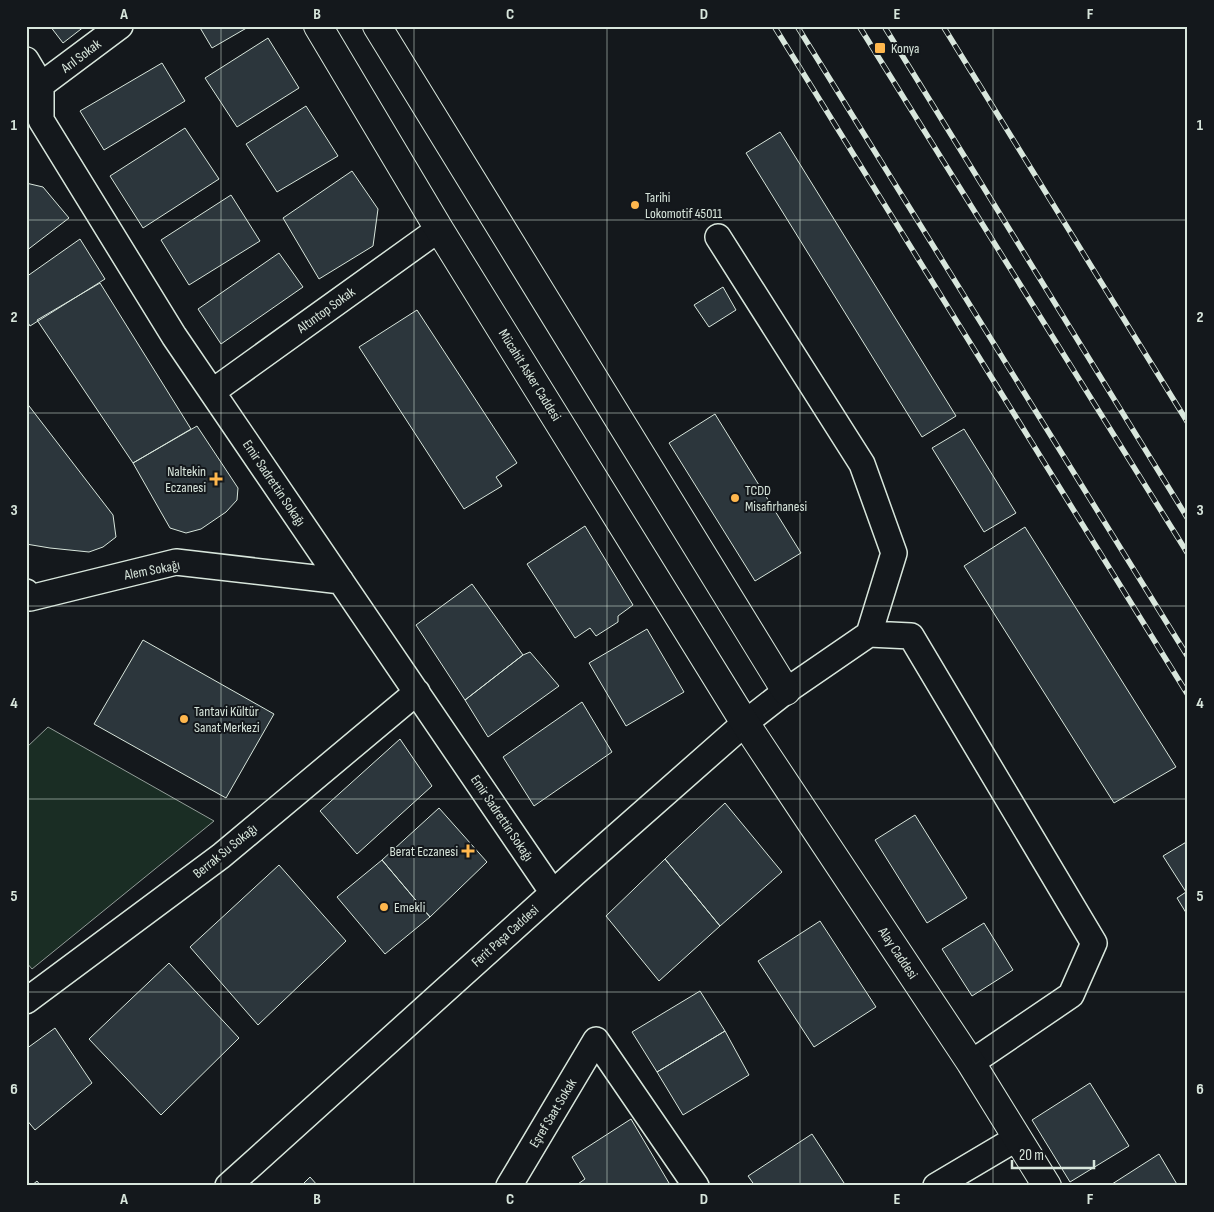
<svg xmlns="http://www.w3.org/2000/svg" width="1214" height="1212" font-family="'Sofia Sans Condensed',sans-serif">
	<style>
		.green { fill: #1a2d24; stroke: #939e99 }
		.building { fill: #2c363c; stroke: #d8e6dc }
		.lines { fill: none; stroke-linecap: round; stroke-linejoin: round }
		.minor-casing { stroke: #d8e6dc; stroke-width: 28 }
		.secondary-casing { stroke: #d8e6dc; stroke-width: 30 }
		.minor { stroke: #14181c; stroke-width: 25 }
		.secondary { stroke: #14181c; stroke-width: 28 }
		.rail-casing { stroke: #d8e6dc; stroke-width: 5.5 }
		.rail { stroke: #14181c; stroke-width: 4; stroke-dasharray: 11; stroke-linecap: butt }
		.grid { fill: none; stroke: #d8e6dc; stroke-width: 1; stroke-opacity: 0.55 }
		.poi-dot { fill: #ffb74d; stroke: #14181c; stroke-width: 2 }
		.labels { text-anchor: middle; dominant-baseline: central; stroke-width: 4; stroke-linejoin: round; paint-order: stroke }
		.poi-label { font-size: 14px; fill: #d8e6dc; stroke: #14181c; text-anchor: start }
		.street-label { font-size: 14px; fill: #d8e6dc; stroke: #14181c }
		.neatline { fill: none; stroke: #d8e6dc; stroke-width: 2 }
		.grid-label { font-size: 16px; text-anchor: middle; font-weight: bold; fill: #d8e6dc }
	</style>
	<rect width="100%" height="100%" fill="#14181c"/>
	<path class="green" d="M48 727 214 821 32 969 26 962V748Z"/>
	<path class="building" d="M50 26H85L63 43Z
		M199 26H250L212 48Z
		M268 38 299 88 237 127 205 78Z
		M162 63 185 101 104 150 80 111Z
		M306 106 338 156 277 192 246 144Z
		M185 128 219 179 143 228 110 176Z
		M780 132 956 416 922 437 746 153Z
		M352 171 378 209 373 246 319 279 283 218Z
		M26 183 43 187 69 218 26 251Z
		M231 195 260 241 189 285 161 240Z
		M80 239 105 279 30 326 26 319V277Z
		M279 253 303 287 221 344 198 309Z
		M100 283 191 429 133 463 37 320Z
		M723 287 736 310 709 327 694 305Z
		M417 310 517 463 496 477 502 486 464 509 359 347Z
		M26 402 113 515 116 537 103 547 89 552 50 548 26 544Z
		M715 414 801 553 755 581 669 443Z
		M197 426 238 488 237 500 226 512 201 529 186 533 170 528 133 463Z
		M964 429 1016 513 984 532 932 448Z
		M585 526 633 605 618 616V622L596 636 590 628 575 638 527 564Z
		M1025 527 1176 767 1114 803 964 566Z
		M472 584 523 655 465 700 416 625Z
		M647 629 684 692 626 726 589 663Z
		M143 640 274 714 226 798 94 724Z
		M530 652 559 686 488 737 465 700 523 655Z
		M582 702 612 752 534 806 503 757Z
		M400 739 432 786 357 854 320 811Z
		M725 803 782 872 720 926 665 859Z
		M439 808 487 862 430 917 382 860Z
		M915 815 967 898 927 923 875 840Z
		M1188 841V916L1177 898 1186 892 1163 856Z
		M665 859 720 926 659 981 606 916Z
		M382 860 430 917 385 954 337 897Z
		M279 865 346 941 258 1025 190 947Z
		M820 921 876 1007 814 1047 758 961Z
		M984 923 1013 970 972 996 942 949Z
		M169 963 239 1038 161 1115 89 1039Z
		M700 991 725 1031 657 1072 632 1032Z
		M55 1028 92 1083 35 1130 26 1119V1049Z
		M725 1031 749 1075 683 1115 657 1072Z
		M1090 1083 1129 1146 1070 1182 1032 1120Z
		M631 1119 669 1183 665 1186H575L585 1179 572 1157Z
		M812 1134 846 1186H755L748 1176Z
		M1159 1154 1178 1186H1109Z
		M310 1177 318 1186H301Z
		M37 1181 41 1186H31Z"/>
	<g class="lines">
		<g class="minor-casing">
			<path id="minor" d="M26 60 41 85V120L174 336 553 893
				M41 85 120 26
				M718 237 862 464 894 553 869 634
				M212 392 439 229
				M26 592 30 598 176 562 341 581
				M26 1001 221 856 417 692
				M228 1186 576 872 745 723 786 691 869 634 911 636 1094 943 1071 995 971 1063
				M509 1186 596 1040 696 1186
				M936 1186 1017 1138"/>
		</g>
		<g class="secondary-casing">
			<path id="secondary" d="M318 26 439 229 745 723 971 1063 1047 1186
				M377 26 786 691"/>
		</g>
		<use href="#minor" class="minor"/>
		<use href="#secondary" class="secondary"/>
		<g class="rail-casing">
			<path id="rail" d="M774 26 1188 695
				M797 26 1188 657
				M859 26 1188 554
				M884 26 1188 519
				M943 26 1188 423"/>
		</g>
		<use href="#rail" class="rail"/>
	</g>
	<path class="grid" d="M221 26V1186M414 26V1186M607 26V1186M800 26V1186M993 26V1186M26 220H1188M26 413H1188M26 606H1188M26 799H1188M26 992H1188"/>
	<g class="poi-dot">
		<rect x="874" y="42" width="12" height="12" rx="2.5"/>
		<circle cx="635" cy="205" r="5"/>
		<path d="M213.5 471.5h5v5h5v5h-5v5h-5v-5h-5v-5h5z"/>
		<circle cx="735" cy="498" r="5"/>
		<circle cx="184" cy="719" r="5"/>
		<path d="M465.5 843.5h5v5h5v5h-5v5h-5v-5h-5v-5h5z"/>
		<circle cx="384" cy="907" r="5"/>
	</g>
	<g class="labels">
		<g class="poi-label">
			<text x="891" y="48">Konya</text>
			<text x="645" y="197">Tarihi<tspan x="645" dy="16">Lokomotif 45011</tspan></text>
			<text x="206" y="471" text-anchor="end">Naltekin<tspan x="206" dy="16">Eczanesi</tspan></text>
			<text x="745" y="490">TCDD<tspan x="745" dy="16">Misafirhanesi</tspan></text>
			<text x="194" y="711">Tantavi Kültür<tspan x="194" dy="16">Sanat Merkezi</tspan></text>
			<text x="458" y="851" text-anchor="end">Berat Eczanesi</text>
			<text x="394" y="907">Emekli</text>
		</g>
		<g class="street-label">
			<text transform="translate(81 56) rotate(-37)">Arıl Sokak</text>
			<text transform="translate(326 310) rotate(-36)">Altıntop Sokak</text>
			<text transform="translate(530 375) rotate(58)">Mücahit Asker Caddesi</text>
			<text transform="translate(274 483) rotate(56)">Emir Sadrettin Sokağı</text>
			<text transform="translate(152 570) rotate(-11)">Alem Sokağı</text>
			<text transform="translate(502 818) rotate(56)">Emir Sadrettin Sokağı</text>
			<text transform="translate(225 851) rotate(-39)">Berrak Su Sokağı</text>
			<text transform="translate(505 936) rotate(-42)">Ferit Paşa Caddesi</text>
			<text transform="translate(898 953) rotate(56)">Alay Caddesi</text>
			<text transform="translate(553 1113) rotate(-59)">Eşref Saat Sokak</text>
		</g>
	</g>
	<rect width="1214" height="1212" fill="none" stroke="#14181c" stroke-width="55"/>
	<path d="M1012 1160v8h82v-8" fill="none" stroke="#d8e6dc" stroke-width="2.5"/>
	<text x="1019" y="1160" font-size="15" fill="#d8e6dc" stroke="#14181c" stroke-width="4" paint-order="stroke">20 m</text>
	<rect x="28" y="28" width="1158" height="1156" class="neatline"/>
	<g class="grid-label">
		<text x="124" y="19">A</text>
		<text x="317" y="19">B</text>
		<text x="510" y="19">C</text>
		<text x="704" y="19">D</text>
		<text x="897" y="19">E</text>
		<text x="1090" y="19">F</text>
		<text x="14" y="130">1</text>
		<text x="1200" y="130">1</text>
		<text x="14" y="322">2</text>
		<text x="1200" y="322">2</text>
		<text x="14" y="515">3</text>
		<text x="1200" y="515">3</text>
		<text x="14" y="708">4</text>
		<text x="1200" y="708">4</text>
		<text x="14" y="901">5</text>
		<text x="1200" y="901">5</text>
		<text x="14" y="1094">6</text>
		<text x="1200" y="1094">6</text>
		<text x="124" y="1204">A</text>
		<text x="317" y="1204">B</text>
		<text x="510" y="1204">C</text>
		<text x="704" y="1204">D</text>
		<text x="897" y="1204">E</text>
		<text x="1090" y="1204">F</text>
	</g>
</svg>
